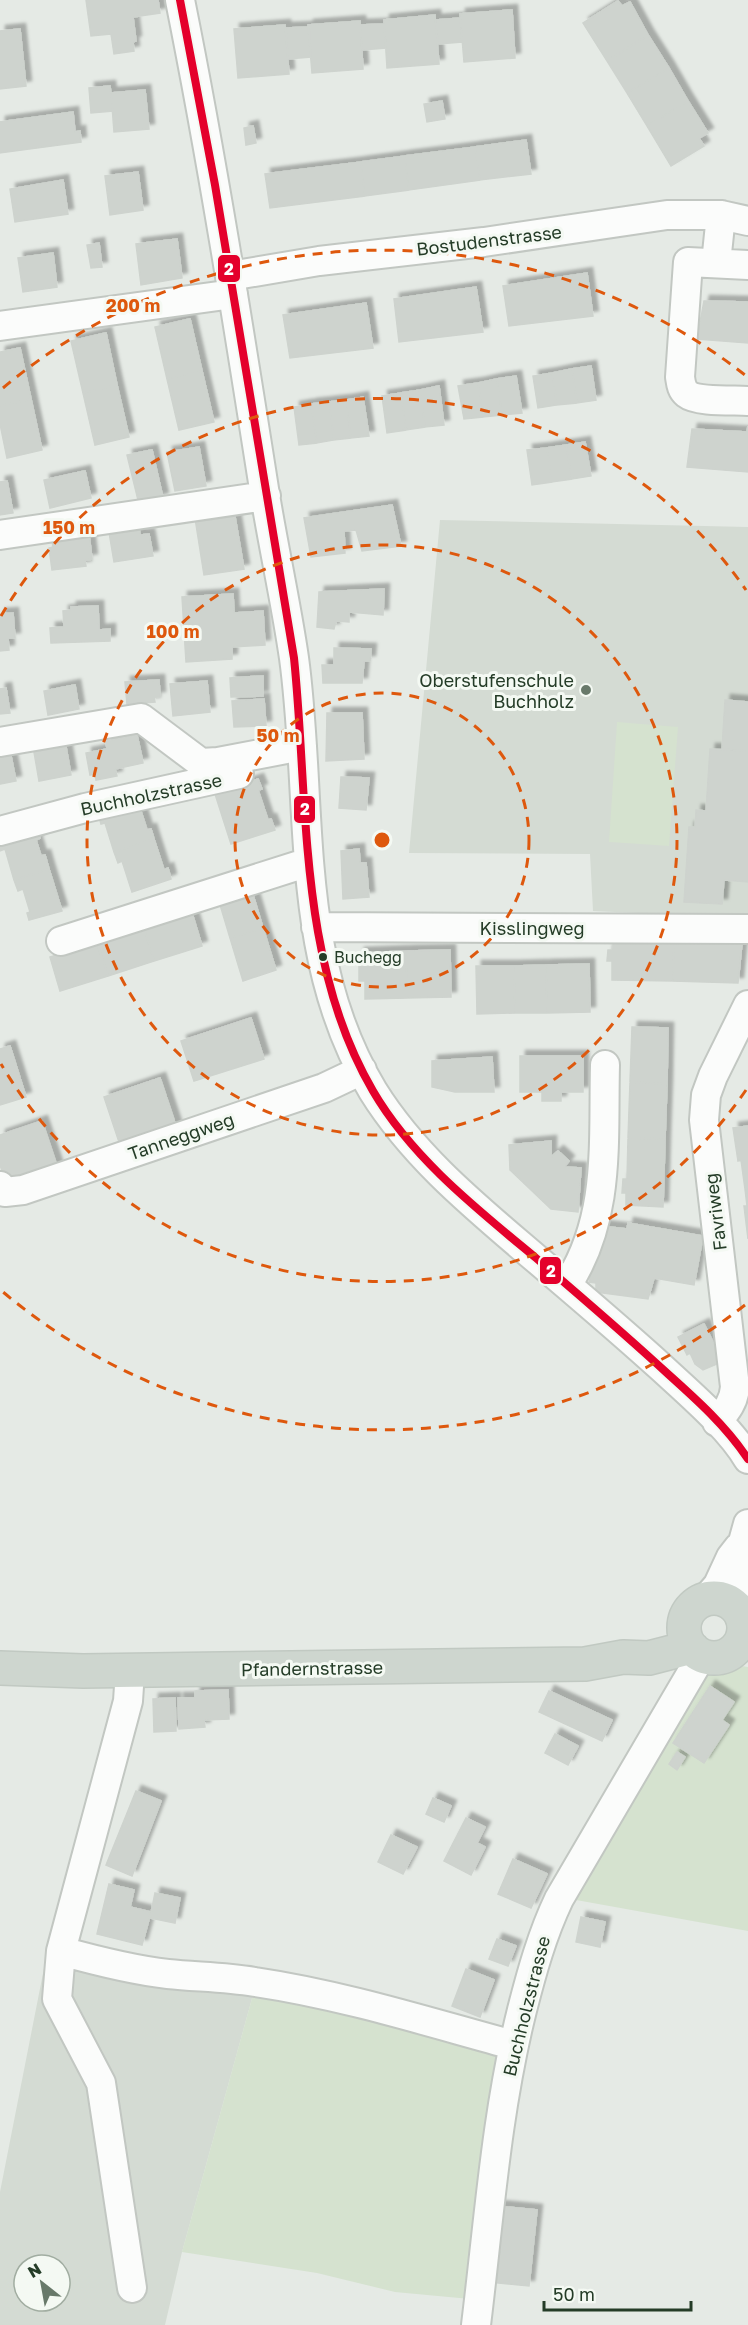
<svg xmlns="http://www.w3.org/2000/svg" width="748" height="2325" font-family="'Golos Text',sans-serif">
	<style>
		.built { fill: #d4dbd3; fill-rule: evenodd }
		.green { fill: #d5e2cf }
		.building { fill: #ced3ce; stroke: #ced3ce; stroke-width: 1.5; filter: url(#shadow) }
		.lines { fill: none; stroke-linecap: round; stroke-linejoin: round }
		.minor-casing { stroke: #c2c7c2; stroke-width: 32 }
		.major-casing { stroke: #c1c9c2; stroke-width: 36 }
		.minor { stroke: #fbfcfb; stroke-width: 28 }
		.major { stroke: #ced6cf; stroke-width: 33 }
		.bus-1-casing { stroke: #f4f9f3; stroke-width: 12 }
		.bus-1 { stroke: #e4002b; stroke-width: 8 }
		.ring { fill: none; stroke: #de580d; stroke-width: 3; stroke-dasharray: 10 8 }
		.poi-dot { fill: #68796a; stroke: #f4f9f3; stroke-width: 2 }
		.bus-dot { fill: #243c27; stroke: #f4f9f3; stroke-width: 2 }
		.labels { text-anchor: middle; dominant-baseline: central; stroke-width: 6; stroke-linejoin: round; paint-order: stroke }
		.bus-label { font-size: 16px; fill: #243c27; stroke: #f4f9f3; text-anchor: start }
		.street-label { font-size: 18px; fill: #243c27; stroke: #f4f9f3 }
		.poi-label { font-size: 18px; fill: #243c27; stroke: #f4f9f3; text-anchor: end }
		.centre { fill: #de580d; stroke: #f4f9f3; stroke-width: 3 }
		.ring-label { font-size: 18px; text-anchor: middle; font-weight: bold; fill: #de580d; stroke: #f4f9f3; stroke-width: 6; stroke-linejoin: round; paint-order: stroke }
		.line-badge { stroke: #f4f9f3; stroke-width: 2 }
		.badge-label { font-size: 16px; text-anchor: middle; font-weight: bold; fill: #fff }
	</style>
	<defs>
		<filter id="shadow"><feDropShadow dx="5.5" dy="-5.5" stdDeviation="1.5" flood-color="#0004"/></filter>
	</defs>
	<rect width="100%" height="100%" fill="#e5eae5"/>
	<path class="built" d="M440 520 748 527V914L725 917 593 911 590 854 409 853Z
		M47 1953 256 1984 182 2252 165 2325H0V2192ZM24 2265H60V2301H24Z"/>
	<path class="green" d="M617 722 678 727 669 846 609 842Z
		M736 1665 748 1667V1931L565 1898 703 1678 712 1670Z
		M256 1984 495 2052 500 2063 470 2299 395 2292 317 2273 182 2252Z"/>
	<path class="building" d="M86 0H158L160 13 133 17 136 41 133 42 134 51 114 54 111 34 91 36Z
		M618 1 622 6 630 2 648 35 607 61 583 23Z
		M512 10 515 58 464 62 460 14Z
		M435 15 439 64 387 68 384 20Z
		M460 18 462 42 438 44 436 20Z
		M360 21 363 69 312 73 308 25Z
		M384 24 386 48 362 50 360 25Z
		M285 25 289 74 238 78 234 29Z
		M309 27 311 57 288 59 286 28Z
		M20 29 26 86 0 89V31Z
		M648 35 669 68 627 93 607 61Z
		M669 68 688 101 647 126 627 93Z
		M110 86 113 111 91 113 89 88Z
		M145 90 149 129 114 132 111 93Z
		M442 101 445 119 427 122 424 104Z
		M688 101 708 133 699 138 704 146 671 166 647 126Z
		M73 112 75 132 80 131 81 142 0 153V122Z
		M253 126 256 143 246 145 244 128Z
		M526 140 531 174 480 180 475 147Z
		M475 147 480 180 409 190 405 156Z
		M405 156 409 190 365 196 361 162Z
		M361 162 365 196 270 208 265 174Z
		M138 172 143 210 110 215 105 176Z
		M63 180 68 214 15 222 10 189Z
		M177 239 182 278 141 285 136 244Z
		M99 243 102 267 91 268 87 245Z
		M53 253 57 287 23 292 18 258Z
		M587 273 593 316 509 326 503 286Z
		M476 287 483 332 399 342 394 299Z
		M704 301 748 302V343L697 339Z
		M366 303 373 348 290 358 283 315Z
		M190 319 202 371 167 379 155 327Z
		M106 333 117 385 83 393 71 341Z
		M20 348 31 399 0 406V352Z
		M591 366 596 400 577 403 572 369Z
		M572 369 577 403 557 405 552 373Z
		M202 371 214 422 179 430 167 379Z
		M552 373 557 405 538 408 533 376Z
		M516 376 522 413 502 415 497 379Z
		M497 379 502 415 483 417 478 383Z
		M478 383 483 417 464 419 458 386Z
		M117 385 129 437 95 445 83 393Z
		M439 386 444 425 425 427 420 390Z
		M420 390 425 427 406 430 401 393Z
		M401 393 406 430 387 433 382 396Z
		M363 397 369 436 351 438 346 400Z
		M31 399 42 450 7 458 0 424V406Z
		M346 400 351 438 334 440 329 402Z
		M329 402 334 440 317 443 311 404Z
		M311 404 317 443 299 445 294 407Z
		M748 426V472L687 467 692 429 747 432Z
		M585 442 591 476 572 479 566 445Z
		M566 445 572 479 552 482 547 448Z
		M199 447 206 486 175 491 167 452Z
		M547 448 552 482 532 485 527 450Z
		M152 450 163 498 139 504 127 455Z
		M85 471 91 498 50 508 44 480Z
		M7 481 13 513 0 515V482Z
		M392 505 401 546 362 551 356 530 344 531 345 553 311 557 304 518Z
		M234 511 244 569 204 575 195 518Z
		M139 527 140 535 149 534 153 556 114 562 109 532Z
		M89 534 92 559 85 560 86 566 52 570 49 548 53 547 52 540Z
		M384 589 383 615 349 612V622L336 621 334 629 317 627 319 592Z
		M233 594 234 613 263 611 265 645 232 647V659L186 662 182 597Z
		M98 606 99 630 110 629V641L51 643 50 628 64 627 63 611 71 610V607Z
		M13 613 15 638H8L9 650 0 651V614Z
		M334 648 371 649 370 661H364L362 683H323L322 665H334Z
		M263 676V696L231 697 230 678Z
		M159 680 160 697H154L155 702 127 704 125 682Z
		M207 681 210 712 173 716 170 684Z
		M75 685 79 709 48 715 44 691Z
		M6 688 10 713 0 714V689Z
		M264 699 266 726 234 727 232 701Z
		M725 700 748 702V751L722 749Z
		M327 713H362L364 759 326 761Z
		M137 735 143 763 115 769 117 776 96 780 95 774 90 775 86 753 107 749 106 741Z
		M66 747 71 775 39 781 34 752Z
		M710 749 748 751V882L724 880 722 904 684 902 689 827H695L696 810 706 811Z
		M10 751 16 781 0 784V753Z
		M341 777 369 778 366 810 339 808Z
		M258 779 262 789 258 790 268 820 271 819 275 830 231 844 215 794Z
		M138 802 147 830 151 829 154 839 114 852 105 823 101 824 98 814Z
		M36 826 40 838 36 840 41 856 45 855 49 869 14 880 5 849 0 851V837Z
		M154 839 164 870 168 868 171 879 132 892 122 861 118 863 114 852Z
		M359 849 360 863H366L369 897 343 899 341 851Z
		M49 869 62 911 29 920 27 913 30 912 23 889 18 891 14 880Z
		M251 888 263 928 230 938 218 898Z
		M192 913 202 946 154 961 144 928Z
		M144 928 154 961 108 976 97 943Z
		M263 928 276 970 243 981 230 938Z
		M613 940 674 941 673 981 612 980V961H607L608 950H613Z
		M674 941 742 943 738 983 673 981Z
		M97 943 108 976 60 991 50 957Z
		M450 950 451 997 407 998 406 951Z
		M406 951 407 998 365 999V981H359V953Z
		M589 964 590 1012 547 1013 546 965Z
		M546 965 547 1013H515L514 966Z
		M476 966H514L515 1013 477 1014Z
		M251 1018 264 1059 194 1081 181 1041Z
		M632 1027 668 1028 667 1084 630 1082Z
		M10 1046 26 1097 0 1105V1049Z
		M520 1056H583V1092H561V1101H542V1092H520Z
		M492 1057 494 1092H455L432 1087V1061Z
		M160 1078 178 1132 122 1151 104 1097Z
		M630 1082 667 1084 665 1139 628 1138Z
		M42 1121 59 1172 8 1189 0 1165V1135Z
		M748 1126V1189H745L741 1160 738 1161 733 1128Z
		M628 1138 665 1139 663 1207 626 1205V1193H622L623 1179H627Z
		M551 1141V1157L558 1151 569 1161 564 1167 581 1168 578 1212 551 1209 510 1170 509 1145Z
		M745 1189H748V1239L744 1206H747Z
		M628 1223 703 1236 694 1285 654 1278 648 1299 596 1292V1283L589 1282 602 1226 627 1229Z
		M704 1324 717 1350 719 1363 703 1370 695 1364 690 1353 687 1355 678 1337Z
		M710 1686 734 1702 722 1720 729 1725 704 1763 673 1743Z
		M228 1690 229 1719 204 1720 205 1727 179 1729 178 1698H195V1691Z
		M549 1691 612 1720 602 1741 539 1712Z
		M175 1698 176 1731 154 1732 153 1699Z
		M555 1734 578 1746 568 1765 545 1753Z
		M677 1752 685 1757 677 1770 669 1764Z
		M136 1791 161 1801 132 1876 106 1865Z
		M433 1798 451 1806 444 1822 426 1814Z
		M466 1818 485 1827 477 1843 485 1847 471 1875 444 1861Z
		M391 1835 417 1847 403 1874 378 1862Z
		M513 1859 547 1874 531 1908 498 1894Z
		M109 1884 134 1890 130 1907 151 1912 142 1945 97 1934Z
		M155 1893 180 1898 175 1923 150 1918Z
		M581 1917 605 1922 600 1947 576 1942Z
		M497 1939 516 1946 508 1966 489 1959Z
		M466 1969 494 1980 480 2017 452 2006Z
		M497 2206 537 2210 529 2286 489 2282Z"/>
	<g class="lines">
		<g class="minor-casing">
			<path id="minor" d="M180 0C213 164 239 330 265 495 274 550 286 603 294 658 314 805 292 957 373 1091 411 1152 466 1199 520 1245 568 1286 617 1327 663 1369 690 1394 730 1428 748 1459
				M716 263 721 215
				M748 265 688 262 680 377C681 383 681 389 687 394 697 402 734 400 748 401
				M230 276 319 261 484 242 667 215H721L748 221
				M0 326 233 294
				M0 535 266 496
				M0 742 141 718 201 763 218 762 302 746
				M0 831 85 808 239 774
				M316 927 748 929
				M61 941 309 862
				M0 1186 5 1192 23 1190 324 1088 362 1070
				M567 1285C611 1218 603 1142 605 1065
				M717 1422C726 1411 734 1402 735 1387L704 1120 706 1095 713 1076 748 1005
				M706 1599 718 1585 731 1557 738 1548
				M740 1611 738 1596 745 1562 743 1542 748 1524
				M130 1671 128 1701 61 1951 57 1999 101 2083 132 2288
				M61 1951C97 1961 132 1970 168 1974 197 1977 226 1977 255 1982 343 1995 428 2022 513 2045
				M476 2325C489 2220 496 2114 522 2010 532 1971 542 1935 559 1899L702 1655"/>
		</g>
		<g class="major-casing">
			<path id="major" d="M684 1628a30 30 0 1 1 60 0a30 30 0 1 1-60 0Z
				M0 1668 83 1671 585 1664 623 1657 649 1658 684 1649H693"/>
		</g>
		<use href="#minor" class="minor"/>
		<use href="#major" class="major"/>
		<g class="bus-1-casing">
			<path id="bus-1" d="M180 0 215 185 294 658C309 803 297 961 373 1091 412 1158 477 1209 536 1258 580 1296 625 1334 668 1374 697 1400 726 1426 748 1459"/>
		</g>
		<use href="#bus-1" class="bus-1"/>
	</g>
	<g class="ring">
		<circle cx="382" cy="840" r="147"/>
		<circle cx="382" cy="840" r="295"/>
		<path d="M746 1090A442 442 0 0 1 1 1064M1 616A442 442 0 0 1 746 590"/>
		<path d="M745 1305A590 590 0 0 1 3 1292M3 388A590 590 0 0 1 745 375"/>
	</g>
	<circle class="poi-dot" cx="586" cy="690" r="6"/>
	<circle class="bus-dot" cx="323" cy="957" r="5"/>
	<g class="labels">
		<g class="bus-label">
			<text x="334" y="957">Buchegg</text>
		</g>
		<g class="street-label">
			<text transform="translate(489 240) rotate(-7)">Bostudenstrasse</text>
			<text transform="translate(151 794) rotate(-12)">Buchholzstrasse</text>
			<text x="532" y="928">Kisslingweg</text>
			<text transform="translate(181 1136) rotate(-19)">Tanneggweg</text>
			<text transform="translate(715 1212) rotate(-97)">Favriweg</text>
			<text transform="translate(312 1668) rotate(-1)">Pfandernstrasse</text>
			<text transform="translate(526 2006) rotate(-76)">Buchholzstrasse</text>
		</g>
		<g class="poi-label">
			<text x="574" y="680">Oberstufenschule<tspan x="574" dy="21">Buchholz</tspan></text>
		</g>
	</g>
	<circle cx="382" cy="840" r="9" class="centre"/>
	<g class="ring-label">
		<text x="133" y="312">200 m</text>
		<text x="69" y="534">150 m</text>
		<text x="173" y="638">100 m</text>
		<text x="278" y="742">50 m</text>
	</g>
	<g class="line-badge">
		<rect x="217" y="254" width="24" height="29" rx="6" fill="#e4002b"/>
		<rect x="293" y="795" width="23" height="29" rx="6" fill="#e4002b"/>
		<rect x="539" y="1256" width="23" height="29" rx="6" fill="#e4002b"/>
	</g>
	<g class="badge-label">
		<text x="229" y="275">2</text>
		<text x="305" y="815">2</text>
		<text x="551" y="1277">2</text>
	</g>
	<g transform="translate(42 2283) rotate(329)"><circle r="28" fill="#f4f9f3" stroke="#a1ada1" stroke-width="1.5"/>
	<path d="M0-4.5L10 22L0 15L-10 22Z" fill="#68796a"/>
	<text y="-9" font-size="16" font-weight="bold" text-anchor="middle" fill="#243c27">N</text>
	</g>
	<path d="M544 2301v9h147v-9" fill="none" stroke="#243c27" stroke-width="3"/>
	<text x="553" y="2301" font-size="18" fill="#243c27" stroke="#f4f9f3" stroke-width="4.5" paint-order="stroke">50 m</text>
</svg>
